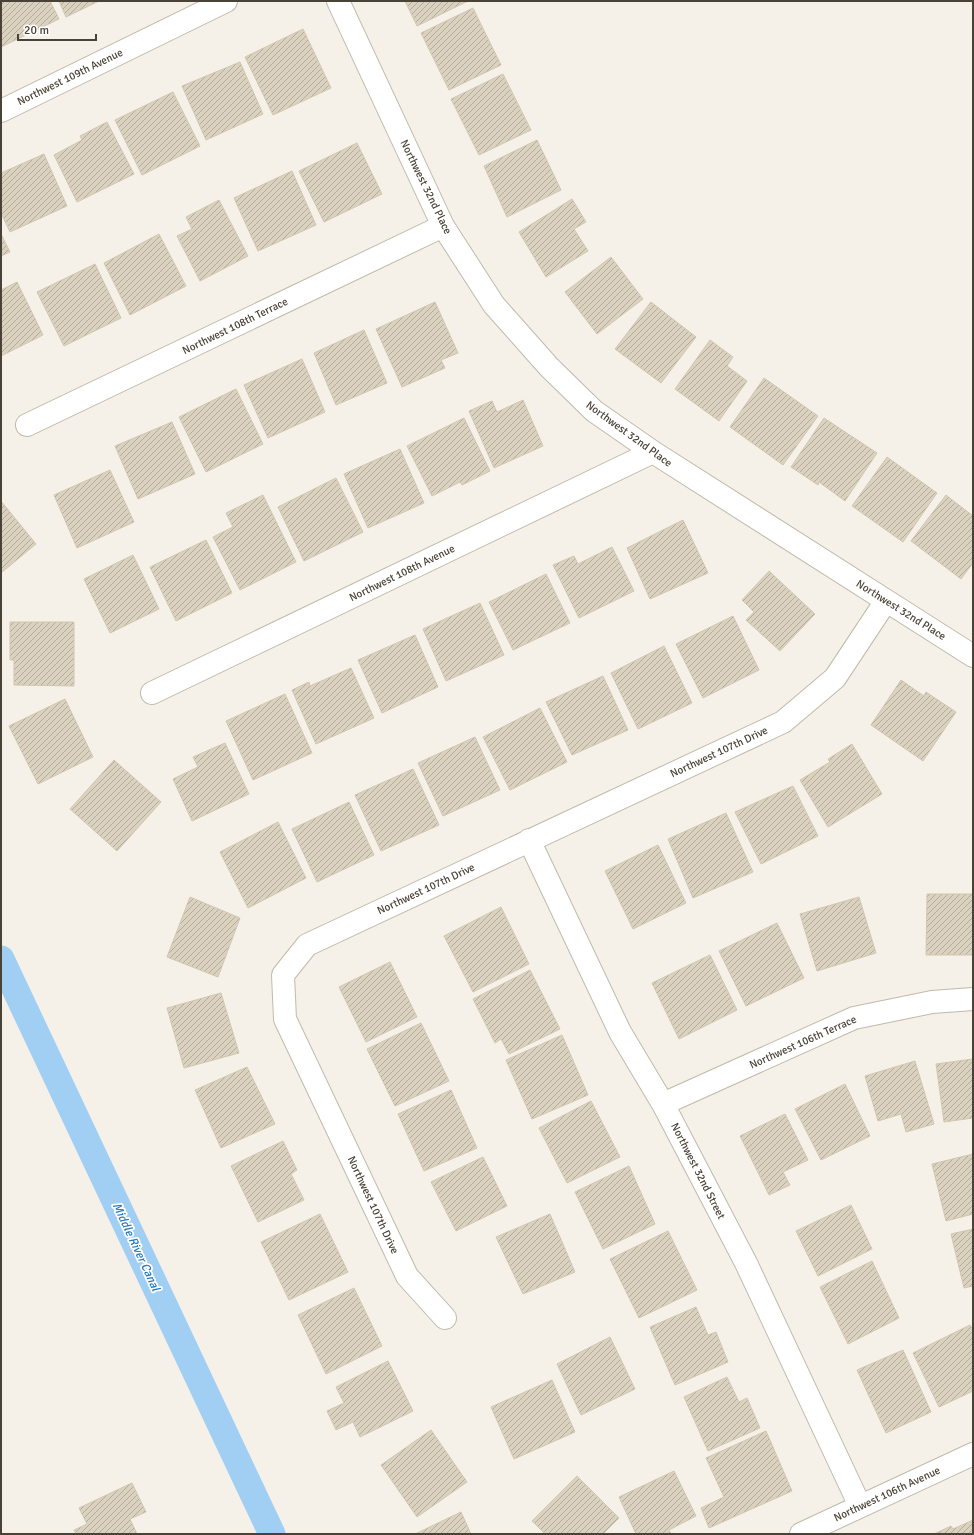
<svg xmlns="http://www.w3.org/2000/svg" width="974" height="1535" font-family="Signika,sans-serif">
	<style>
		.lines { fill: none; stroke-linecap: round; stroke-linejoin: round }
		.canal { stroke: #a1cff4; stroke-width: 27 }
		.building { fill: url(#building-hatch); stroke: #d2c6af }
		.minor-casing { stroke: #c1baaa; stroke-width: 24 }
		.minor { stroke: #fff; stroke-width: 22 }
		.labels { text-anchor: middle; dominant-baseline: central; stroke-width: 3.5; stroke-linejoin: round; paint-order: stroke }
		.street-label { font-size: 11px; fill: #494236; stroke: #fff }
		.water-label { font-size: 12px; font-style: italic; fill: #2878bb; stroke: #fff }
	</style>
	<defs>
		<pattern id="building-hatch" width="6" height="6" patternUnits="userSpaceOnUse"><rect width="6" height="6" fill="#dad1bf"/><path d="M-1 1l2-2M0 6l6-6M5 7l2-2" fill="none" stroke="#b3ab9c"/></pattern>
	</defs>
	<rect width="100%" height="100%" fill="#f5f1e8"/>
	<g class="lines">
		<path class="canal" d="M1 959 272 1534"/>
	</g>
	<path class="building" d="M1 1H50L59 19 1 47Z
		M59 1H99L66 17Z
		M405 1H468L417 26Z
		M473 8 501 65 449 90 421 33Z
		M303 29 331 88 273 115 245 57Z
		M240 62 263 114 206 140 182 86Z
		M503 74 531 130 479 155 451 99Z
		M173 92 200 146 142 175 115 120Z
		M107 122 134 174 77 202 54 155 82 140 80 136Z
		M537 140 561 190 507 217 484 166Z
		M357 143 382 194 324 222 299 171Z
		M44 154 67 206 10 232 1 213V173Z
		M292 171 316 225 258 251 234 198Z
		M572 199 586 222 574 229 588 251 546 277 519 232Z
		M219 200 248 256 200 281 177 236 192 229 186 217Z
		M1 234 10 252 1 256Z
		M159 234 186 286 130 315 104 263Z
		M611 257 643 299 597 334 565 292Z
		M95 264 121 318 64 346 37 292Z
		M17 282 43 335 1 356V290Z
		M435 302 458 353 441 360 445 368 402 387 376 329Z
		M651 302 696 337 661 383 615 349Z
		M364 330 387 383 336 405 314 353Z
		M710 340 733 357 727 366 747 381 719 421 675 389Z
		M302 359 325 412 268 438 244 385Z
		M764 378 818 416 783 465 730 427Z
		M236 389 263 444 206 472 179 417Z
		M523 400 543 446 494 468 469 411 492 401 497 412Z
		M464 418 490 471 462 485 460 482 432 496 407 446Z
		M824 418 877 453 845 501 819 482 818 485 791 467Z
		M172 422 195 474 138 499 115 446Z
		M400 449 424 503 368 528 344 474Z
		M887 457 937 493 903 542 852 506Z
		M110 470 134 522 77 548 54 495Z
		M336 478 363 532 304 561 278 507Z
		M263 495 296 562 240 590 213 537 233 527 226 513Z
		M946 495 973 516V563L961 579 911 541Z
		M1 501 36 544 1 573Z
		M683 520 708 573 650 599 627 548Z
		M206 540 232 593 176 621 150 567Z
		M612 547 634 591 579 618 553 565 574 556 578 564Z
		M133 555 159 609 110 633 84 579Z
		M769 571 815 614 780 651 746 620 754 612 742 600Z
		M546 574 570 623 513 650 489 602Z
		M480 603 504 655 446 681 423 629Z
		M733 616 759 670 703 698 676 644Z
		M10 622H74V686L14 685V660H10Z
		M415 635 438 687 382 713 358 660Z
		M664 646 692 703 638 729 611 673Z
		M351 668 374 718 316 744 292 690 309 682 310 686Z
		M603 676 628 730 572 755 546 702Z
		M901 680 924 696 926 692 956 712 923 761 871 725Z
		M285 694 312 753 253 780 226 721Z
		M65 699 93 757 38 784 9 726Z
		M540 708 567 762 510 790 483 737Z
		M475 737 500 790 443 816 418 763Z
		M225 743 249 794 192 821 173 779 198 767 193 757Z
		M852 744 882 794 828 827 800 780 830 762 828 759Z
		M114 760 161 802 117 851 70 809Z
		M413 769 439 825 381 851 355 795Z
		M793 786 818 836 761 864 735 812Z
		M349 802 374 855 317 882 292 829Z
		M726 813 753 872 693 898 668 839Z
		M278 822 306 878 248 908 220 852Z
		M658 845 686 903 633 929 605 871Z
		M927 894H973V955H926Z
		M190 897 240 918 218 977 167 957Z
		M859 897 876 953 817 971 800 914Z
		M501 907 529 964 473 992 444 936Z
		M777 923 804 978 746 1006 719 951Z
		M710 955 737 1010 679 1039 652 983Z
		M390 962 417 1017 366 1042 339 987Z
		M530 970 560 1029 509 1054 501 1039 495 1043 473 999Z
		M221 993 239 1053 184 1068 167 1008Z
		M421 1023 449 1081 395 1106 367 1049Z
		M562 1035 588 1095 532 1119 506 1060Z
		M973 1059V1118L944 1122 936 1064Z
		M915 1061 934 1124 906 1132 901 1114 878 1121 865 1076Z
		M247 1067 275 1124 221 1148 195 1090Z
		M845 1084 870 1136 821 1160 795 1109Z
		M451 1090 477 1148 424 1171 398 1114Z
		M591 1101 620 1157 567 1183 539 1128Z
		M785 1114 808 1160 783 1172 790 1185 769 1195 740 1136Z
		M283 1141 297 1170 291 1174 304 1200 258 1222 231 1166Z
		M973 1154V1214L946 1221 932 1164Z
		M483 1157 507 1206 456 1231 431 1182Z
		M629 1166 655 1224 603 1249 575 1192Z
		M851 1205 872 1249 818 1276 796 1231Z
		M320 1214 348 1272 289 1300 261 1242Z
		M550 1214 575 1272 523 1294 496 1237Z
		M973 1229V1286L964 1288 951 1234Z
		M668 1231 697 1290 639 1318 610 1259Z
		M872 1261 899 1318 848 1344 820 1287Z
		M354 1288 382 1346 326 1374 298 1315Z
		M696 1307 708 1335 716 1332 728 1362 675 1385 650 1327Z
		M970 1325 973 1330V1391L939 1407 913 1353Z
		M610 1337 635 1389 581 1415 557 1364Z
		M903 1350 931 1412 886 1433 857 1370Z
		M388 1361 413 1411 360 1437 353 1422 336 1430 327 1411 344 1403 336 1387Z
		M727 1377 739 1402 747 1398 760 1428 708 1451 684 1397Z
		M552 1380 575 1432 514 1459 491 1407Z
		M431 1430 467 1482 417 1517 381 1465Z
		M766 1431 792 1491 709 1528 701 1508 724 1497 706 1458Z
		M674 1471 696 1516 669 1530 671 1534H636L619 1497Z
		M577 1476 619 1518 603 1534H545L532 1521Z
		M132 1483 146 1512 130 1519 137 1534H76L74 1530 87 1524 79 1508Z
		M461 1512 471 1534H415Z
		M973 1520V1534H934L951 1526 953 1529Z"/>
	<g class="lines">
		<g class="minor-casing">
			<path id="minor" d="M338 1 443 226 494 305 549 367 594 411 653 452 973 656
				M1 111 226 1
				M27 425 443 226
				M152 693 653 452
				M529 840 620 1032 663 1104 746 1263 860 1506
				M663 1104 854 1018 932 1002 973 999
				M445 1318 407 1276 285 1019 283 975 307 945 783 722 835 678 886 601
				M801 1534 973 1454"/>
		</g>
		<use href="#minor" class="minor"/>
	</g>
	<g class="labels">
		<g class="street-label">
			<text transform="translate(70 77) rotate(-26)">Northwest 109th Avenue</text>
			<text transform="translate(426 187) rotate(64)">Northwest 32nd Place</text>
			<text transform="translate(235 326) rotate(-26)">Northwest 108th Terrace</text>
			<text transform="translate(629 434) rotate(36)">Northwest 32nd Place</text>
			<text transform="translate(402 573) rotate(-26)">Northwest 108th Avenue</text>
			<text transform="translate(901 610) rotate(32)">Northwest 32nd Place</text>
			<text transform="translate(719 752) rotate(-25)">Northwest 107th Drive</text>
			<text transform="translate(426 889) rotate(-25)">Northwest 107th Drive</text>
			<text transform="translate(803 1042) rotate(-24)">Northwest 106th Terrace</text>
			<text transform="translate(698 1171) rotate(63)">Northwest 32nd Street</text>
			<text transform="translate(373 1205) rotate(65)">Northwest 107th Drive</text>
			<text transform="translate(887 1494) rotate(-25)">Northwest 106th Avenue</text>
		</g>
		<g class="water-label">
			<text transform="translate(136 1247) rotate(65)">Middle River Canal</text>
		</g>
	</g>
	<rect width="974" height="1535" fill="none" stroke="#494236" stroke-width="4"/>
	<path d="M18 34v6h78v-6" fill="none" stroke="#494236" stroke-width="2"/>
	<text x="24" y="34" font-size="12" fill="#494236" stroke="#ffffff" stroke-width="3" paint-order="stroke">20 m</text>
</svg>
